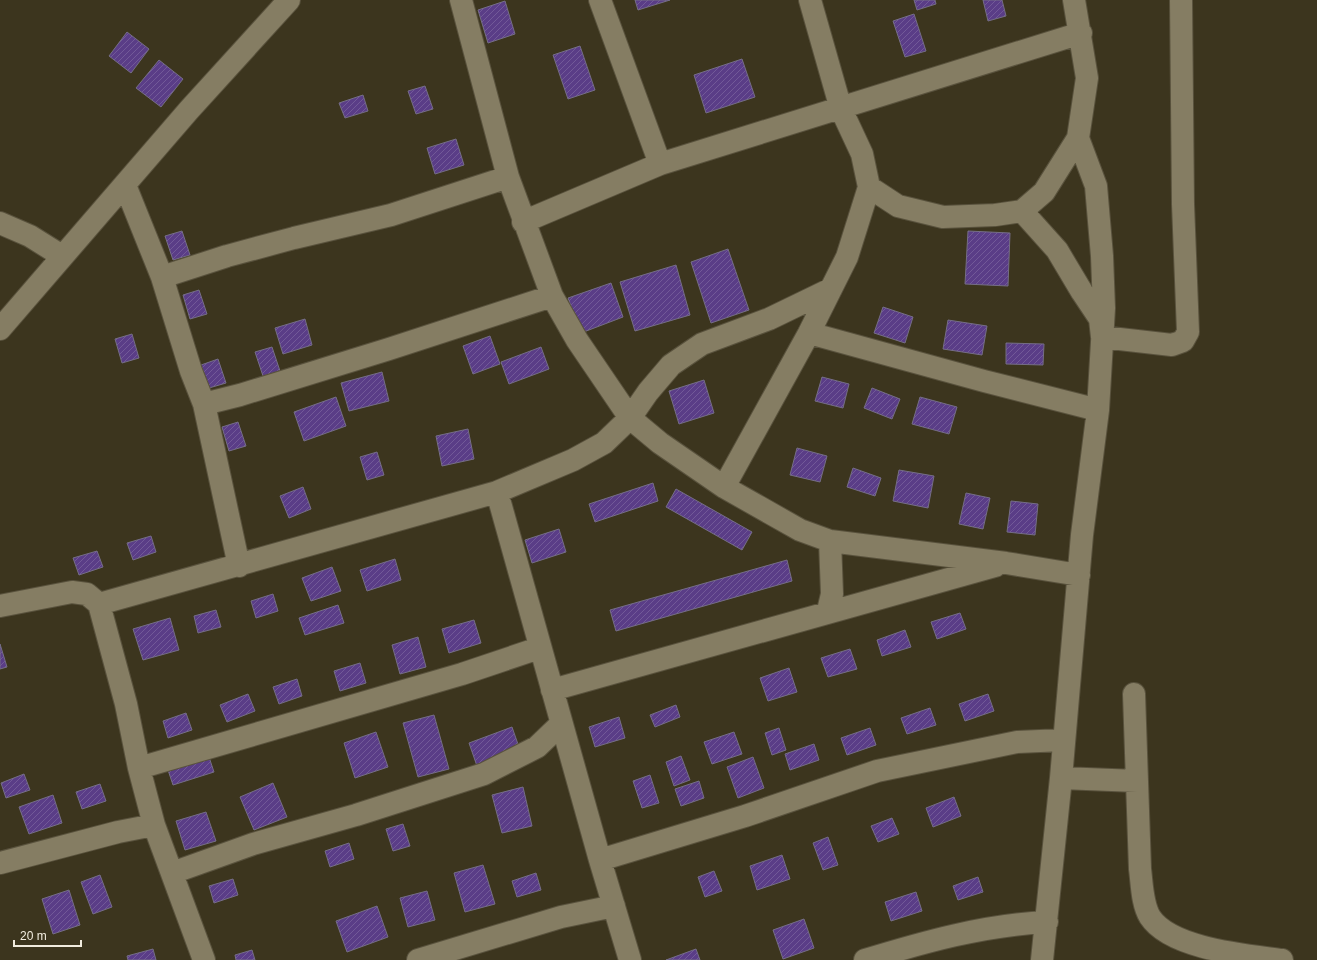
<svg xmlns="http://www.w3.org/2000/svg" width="1317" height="960" font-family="Helvetica,sans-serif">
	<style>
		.building { fill: url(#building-hatch); stroke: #756e86 }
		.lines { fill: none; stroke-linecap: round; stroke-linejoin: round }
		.minor-casing { stroke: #59523d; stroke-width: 24 }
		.minor { stroke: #857d63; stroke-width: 22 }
	</style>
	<defs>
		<pattern id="building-hatch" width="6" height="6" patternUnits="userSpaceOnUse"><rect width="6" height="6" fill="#5a3d87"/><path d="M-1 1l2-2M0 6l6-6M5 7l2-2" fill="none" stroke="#725998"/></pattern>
	</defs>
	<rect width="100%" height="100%" fill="#3c351e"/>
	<path class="building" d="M635 0H670L638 10Z
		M914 0H935L936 4 917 10Z
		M983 0H1002L1006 16 988 21Z
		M505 1 515 34 488 43 478 10Z
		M914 14 926 51 905 57 893 21Z
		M127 32 149 49 131 73 109 56Z
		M580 46 595 90 568 99 553 55Z
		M742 59 755 97 706 113 694 75Z
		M159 60 183 79 161 107 136 88Z
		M425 86 433 109 416 114 408 91Z
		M363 95 368 111 345 118 339 103Z
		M456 139 464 165 435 174 427 148Z
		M182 231 190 255 173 260 165 236Z
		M968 231 1010 233 1008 286 965 284Z
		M728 249 749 310 711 323 691 262Z
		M676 265 690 315 635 331 620 282Z
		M611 283 623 317 581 333 568 298Z
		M199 290 207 314 190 319 183 295Z
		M883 307 913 317 905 343 874 333Z
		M305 319 312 345 283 354 275 328Z
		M948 320 987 326 982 355 943 349Z
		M132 334 139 358 122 363 115 339Z
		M490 336 500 364 473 374 463 346Z
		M1006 343 1044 344 1043 365 1006 364Z
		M272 347 280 371 263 376 255 352Z
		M541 347 549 369 509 384 501 362Z
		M218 359 226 383 209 388 201 365Z
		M382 372 389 401 349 411 341 383Z
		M822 377 849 384 843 408 815 401Z
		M704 380 714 413 679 424 669 391Z
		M872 388 900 399 892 419 864 408Z
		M336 397 346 426 304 441 294 412Z
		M920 397 957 407 949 434 912 424Z
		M238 422 246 446 229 451 222 427Z
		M468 429 474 459 442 466 436 436Z
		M797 448 827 456 820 482 790 475Z
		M377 452 384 475 367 480 360 457Z
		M853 468 881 478 875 496 847 487Z
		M899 470 934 476 928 508 893 501Z
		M653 483 658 501 595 522 589 504Z
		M303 487 311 509 289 518 280 496Z
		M676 489 752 532 742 550 666 507Z
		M966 493 990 498 983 529 959 524Z
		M1011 501 1038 504 1035 535 1007 532Z
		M559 529 566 552 532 563 525 540Z
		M151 536 156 552 133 560 127 543Z
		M97 551 103 567 79 575 73 558Z
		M395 559 401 580 367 591 360 570Z
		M787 560 792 581 616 631 610 610Z
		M332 567 341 591 311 601 302 578Z
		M273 594 278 611 256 618 251 601Z
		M338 605 344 623 305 635 299 618Z
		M216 610 221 627 198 633 194 616Z
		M960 613 966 629 937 639 931 622Z
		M170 618 179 650 143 660 133 629Z
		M474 620 481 643 449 653 442 629Z
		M905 630 911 647 882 656 877 640Z
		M418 637 426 667 400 674 392 645Z
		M0 644 7 667 0 669Z
		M850 649 857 669 828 677 821 658Z
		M360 663 366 683 340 691 334 671Z
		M789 668 797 692 768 701 760 678Z
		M297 679 302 696 279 704 273 687Z
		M248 694 255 711 227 722 220 705Z
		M988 694 994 711 965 721 959 704Z
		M676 705 680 717 655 727 650 715Z
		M930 708 936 725 907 734 901 718Z
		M186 713 192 730 168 738 163 721Z
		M434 715 449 769 418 777 403 723Z
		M619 717 625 738 595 747 589 727Z
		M512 727 520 750 477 766 469 743Z
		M779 728 786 750 772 755 765 733Z
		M870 728 876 745 847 755 841 738Z
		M376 732 388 767 355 778 344 743Z
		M734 732 742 754 712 764 704 742Z
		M814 744 819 760 790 770 785 754Z
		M681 756 690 780 674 786 666 762Z
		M209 757 214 772 173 785 168 770Z
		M753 757 764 788 738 798 727 767Z
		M24 774 30 790 6 798 1 783Z
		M650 775 659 803 642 808 633 781Z
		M699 781 704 798 681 806 675 789Z
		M273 783 287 817 254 830 240 797Z
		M100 784 106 801 82 809 76 792Z
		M523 787 532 826 502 833 492 795Z
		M53 795 62 823 29 834 19 807Z
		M954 797 961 816 933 827 926 808Z
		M206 812 216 841 185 850 176 821Z
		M892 818 899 834 878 842 871 826Z
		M403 824 410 846 393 851 386 829Z
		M828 837 838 865 823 870 813 843Z
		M349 843 354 859 330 867 325 851Z
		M782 855 790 879 757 890 750 866Z
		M483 865 495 904 465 912 454 873Z
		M714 871 722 891 705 897 698 877Z
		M536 873 541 890 517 897 512 881Z
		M100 875 112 907 93 914 81 882Z
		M978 877 983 892 958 900 953 886Z
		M233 879 238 895 214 903 209 886Z
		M69 890 80 925 53 934 42 899Z
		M427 891 435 920 408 927 400 898Z
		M916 892 922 911 891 921 885 902Z
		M377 906 388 937 347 952 336 921Z
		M804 919 814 948 783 959 773 930Z
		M153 949 156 960H128L127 956Z
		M696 949 700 960H666Z
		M252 950 255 960H236L235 955Z"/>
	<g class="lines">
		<g class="minor-casing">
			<path id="minor" d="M461 0 508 177 552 296 577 340 630 418 660 443 724 487 800 530 830 541 1006 563 1079 575
				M600 0 660 164
				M810 0 841 109 862 154 869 187 898 206 943 217 995 215 1022 211 1044 192 1078 138
				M125 185 162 277 191 371 204 404 239 566
				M1022 211 1057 250 1082 292 1100 319 1102 337 1172 345 1183 341 1188 332 1183 204 1181 0
				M523 222 660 164 1081 33
				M0 223 30 236 62 256
				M162 277 227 256 294 238 391 215 508 177
				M0 329 189 110 289 0
				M809 333 984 381 1098 410
				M204 404 240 395 389 349 552 296
				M724 487 809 333 847 257 869 187
				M497 492 600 860 630 960
				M99 604 497 492 573 460 604 443 630 418 648 392 671 365 702 344 769 319 831 289
				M0 606 72 592 87 594 99 604 126 704 139 768 154 825 204 960
				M828 611 832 594 830 541
				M552 690 995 566
				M1134 694 1140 869C1142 884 1142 904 1150 917 1171 949 1246 955 1282 960
				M139 768 462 674 539 648
				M1061 778 1137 781
				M600 860 745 816 877 771 1017 742 1063 740
				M0 863 118 832 154 825
				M172 873 253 844 356 815 484 774 537 747 561 724
				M418 960 561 917 614 906
				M865 960C924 942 984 925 1047 922
				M1042 960 1061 778 1082 535 1098 410 1104 308 1102 256 1096 186 1078 138 1087 78 1074 0"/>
		</g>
		<use href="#minor" class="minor"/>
	</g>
	<path d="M14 940v6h67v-6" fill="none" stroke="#f1ecde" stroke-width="2"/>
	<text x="20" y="940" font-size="12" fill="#f1ecde" stroke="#3c351e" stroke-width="3" paint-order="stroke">20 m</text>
</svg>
